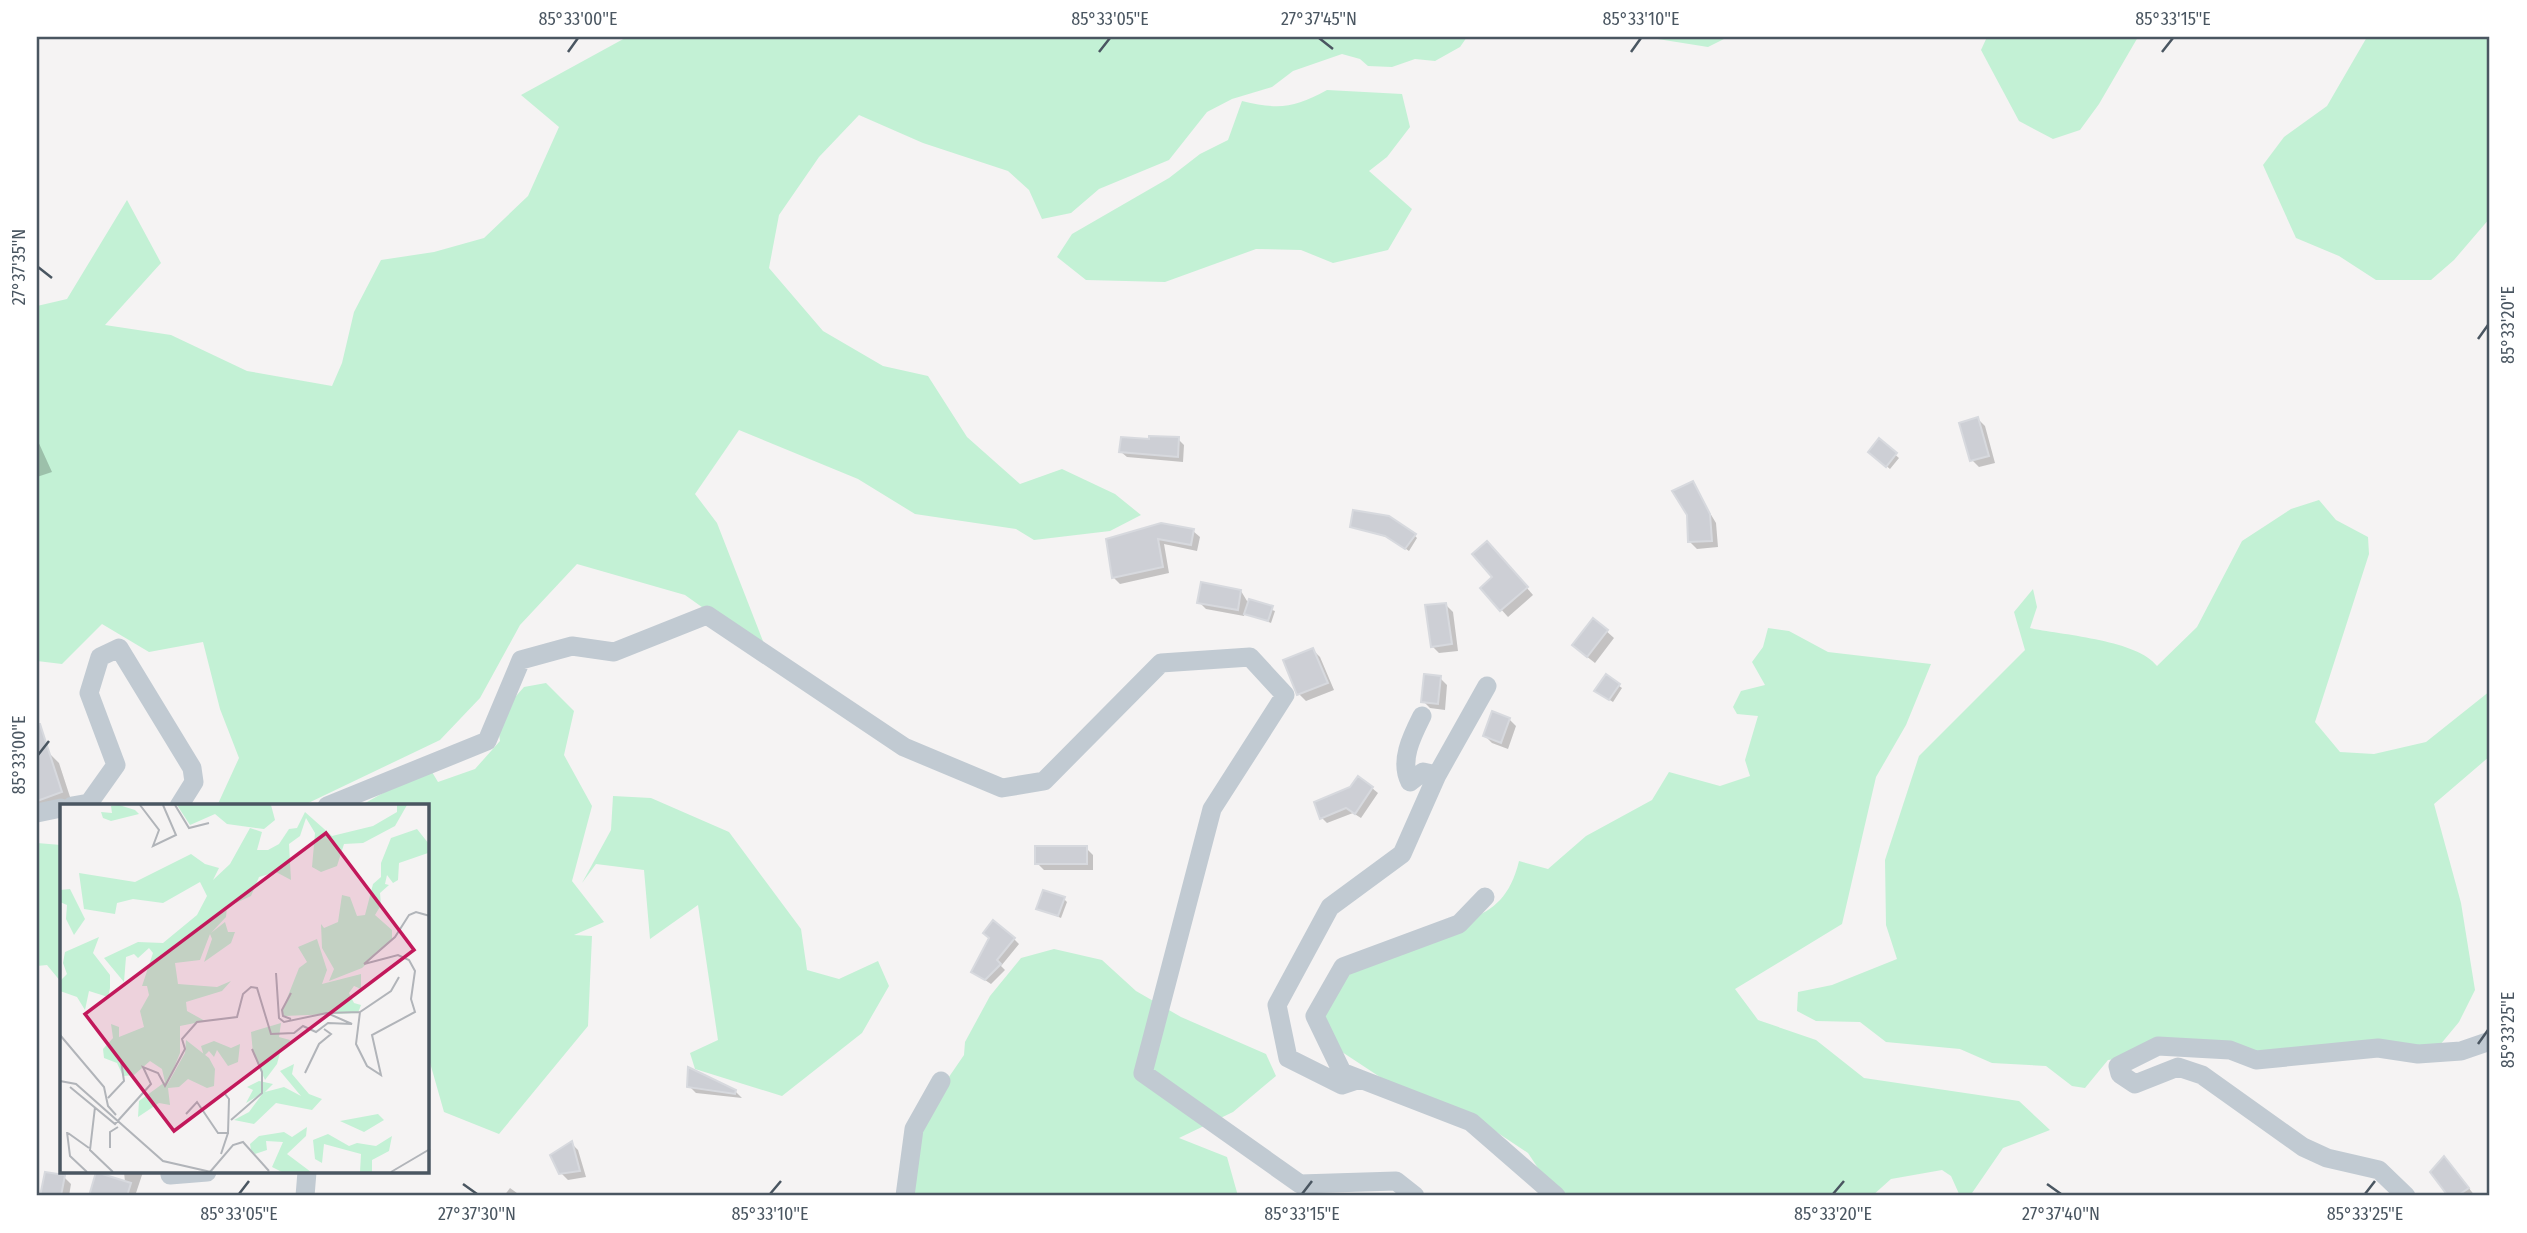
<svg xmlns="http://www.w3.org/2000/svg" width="2527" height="1233" font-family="'Fira Sans Condensed',sans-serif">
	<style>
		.green { fill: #c3f1d5 }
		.shadow { fill: #0003 }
		.building { fill: #cdcfd5; stroke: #d7d9de; stroke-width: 2 }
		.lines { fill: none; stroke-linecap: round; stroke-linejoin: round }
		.minor { stroke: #c1cad2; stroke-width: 19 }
		.ticks { fill: none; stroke: #4a5661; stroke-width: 2.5 }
		.inset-road { fill: none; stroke: #b1b4b9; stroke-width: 2 }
		.view { fill: #c2185b; fill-opacity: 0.15; stroke: #c2185b; stroke-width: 3.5 }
		.inset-edge { fill: none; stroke: #4a5661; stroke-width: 3.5 }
		.neatline { fill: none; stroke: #4a5661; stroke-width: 2.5 }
		.ticks-label { font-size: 18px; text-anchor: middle; fill: #4a5661 }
	</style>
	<rect width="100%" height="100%" fill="#f5f3f3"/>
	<path class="green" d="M627 37H1467L1460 47 1435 61 1415 59 1392 67 1368 66 1360 59 1342 54 1293 71 1272 87 1232 99 1207 112 1169 160 1099 189 1071 213 1042 219 1029 190 1008 171 923 143 859 115 819 157 779 215 769 268 823 331 883 366 928 376 967 437 1020 484 1062 469 1115 494 1141 515 1110 531 1034 540 1016 529 915 514 858 479 739 430 695 494 717 523 768 654 685 595 577 564 520 625 480 698 440 740 302 806H217L239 758 220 709 203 642 149 652 102 624 62 664 37 661V306L67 299 127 200 161 263 105 325 171 335 247 371 332 386 342 363 354 312 381 260 434 252 484 238 528 196 559 127 521 95Z
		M1645 37H1728L1708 47Z
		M1987 37H2138L2099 104 2080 130 2053 139 2019 121 1981 50Z
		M2367 37H2490V218L2454 260 2431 280H2376L2339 256 2296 238 2263 165 2284 137 2327 106Z
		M1327 90 1402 94 1410 127 1387 157 1369 171 1412 209 1388 250 1333 263 1301 250 1256 249 1165 282 1086 280 1057 257 1072 234 1169 178 1200 154 1228 140 1242 101C1279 110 1294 108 1327 90Z
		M2319 500 2336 520 2368 537 2369 554 2315 722 2340 752 2374 754 2426 742 2490 691V756L2434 804 2461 903 2475 990 2459 1022 2435 1051 2295 1058 2183 1051 2108 1060 2085 1088 2072 1086 2046 1066 1992 1063 1960 1049 1886 1042 1860 1022 1816 1021 1797 1011 1798 992 1832 985 1897 959 1886 925 1885 860 1919 756 2025 650 2014 612 2033 589 2037 607 2030 628C2063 635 2138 640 2157 666L2197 627 2242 541 2291 509Z
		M1768 628 1789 631 1828 652 1931 664 1906 725 1876 777 1842 924 1735 989 1758 1020 1816 1040 1864 1078 2019 1101 2050 1130 2003 1148 1972 1193 1974 1196H1960L1951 1176 1942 1170 1891 1179 1872 1196 1565 1194 1546 1180 1528 1153 1468 1113 1383 1079 1336 1048 1321 1022 1325 989C1349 973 1372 954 1397 941 1449 916 1502 932 1519 861L1548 869 1586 836 1652 800 1669 772 1720 786 1750 776 1745 760 1758 716 1737 714 1733 707 1741 691 1765 685 1752 662 1763 647Z
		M546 683 574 711 564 755 592 806 572 881 604 922 574 935 592 936 588 1026 499 1134 444 1112 427 1052V806H360L429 767 438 782 475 769 500 741 497 718 524 687Z
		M613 796 651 798 729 832 801 929 807 970 839 979 878 961 889 986 862 1033 782 1096 695 1069 690 1053 718 1040 698 905 650 939 644 870 596 864 582 883 611 830Z
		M37 843 61 845V982L47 965 37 966Z
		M1054 949 1102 960 1136 991 1181 1017 1266 1054 1276 1076 1233 1112 1179 1138 1227 1157 1238 1196H897L927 1109 964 1055 965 1042 990 996 1021 958Z"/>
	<path class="shadow" d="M1978 419 1985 426 1995 463 1979 467 1972 460Z
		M1122 438 1178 439 1184 445 1183 462 1127 457 1121 452Z
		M37 439 52 472 37 477Z
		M1879 441 1899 458 1890 469 1873 455Z
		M1692 483 1716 523 1718 547 1697 549 1690 542Z
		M1351 527 1415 536 1417 538 1409 551 1390 538Z
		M1193 531 1200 537 1197 551 1164 544 1169 573 1120 584 1114 578 1108 540Z
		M1494 550 1533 595 1508 617 1482 588 1494 578Z
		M1241 591 1247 601 1275 611 1271 623 1245 612 1244 616 1206 609 1199 602Z
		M1446 605 1453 612 1458 651 1439 653 1432 646Z
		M1594 620 1614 638 1595 663 1581 652Z
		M1313 650 1320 657 1334 690 1306 701 1299 694 1285 661Z
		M1606 677 1622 688 1613 702 1600 694Z
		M1440 678 1447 685 1445 710 1430 708 1423 701Z
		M1509 719 1516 726 1508 749 1492 743 1485 736Z
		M48 752 59 763 72 803 37 815V755Z
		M1372 788 1378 793 1361 818 1353 813 1327 823 1322 818Z
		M1086 848 1093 855V870H1044L1037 863Z
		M1064 899 1067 902 1061 918 1038 908Z
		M1014 939 1019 944 1001 966 1005 970 991 984 973 972Z
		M689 1086 735 1091 742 1098 696 1093Z
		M571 1143 578 1150 586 1177 568 1180 561 1173Z
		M2451 1165 2475 1196H2451L2432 1172Z
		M124 1172H143L135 1196H91L98 1174 125 1182Z
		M46 1174 64 1177 71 1184 69 1196H42Z
		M510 1188 521 1196H504Z"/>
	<path class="building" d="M1978 417 1989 456 1970 461 1959 423Z
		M1149 436 1179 437 1178 457 1119 452 1121 437 1149 439Z
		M1879 438 1897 453 1886 467 1868 452Z
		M1693 481 1710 514 1712 541 1688 542 1687 515 1672 491Z
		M1353 510 1389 516 1416 534 1405 549 1385 536 1350 527Z
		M1161 523 1194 529 1191 545 1158 539 1163 567 1112 578 1106 539Z
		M1487 541 1528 587 1500 611 1480 588 1492 577 1472 554Z
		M1201 582 1241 590 1238 610 1197 603Z
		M1249 599 1273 606 1268 621 1244 614Z
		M1446 603 1452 644 1431 647 1425 605Z
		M1593 618 1608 630 1587 657 1572 645Z
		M1313 648 1328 683 1297 695 1283 660Z
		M1424 674 1441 676 1438 704 1421 702Z
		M1606 674 1620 684 1609 700 1594 691Z
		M1492 711 1510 718 1501 743 1483 736Z
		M37 724H40L62 792 37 801Z
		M1358 776 1373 787 1355 814 1346 808 1320 819 1314 802 1350 787Z
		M1035 846H1087V864H1035Z
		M1043 890 1065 897 1058 916 1036 909Z
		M993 920 1015 938 997 960 1001 964 985 980 971 972 989 938 983 933Z
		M688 1067 736 1090 735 1094 687 1087Z
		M572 1141 580 1171 559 1174 550 1155Z
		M2444 1156 2469 1188 2457 1196H2448L2430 1172Z
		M45 1172 65 1175 61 1196H40Z
		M96 1172 131 1183 127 1196H89Z"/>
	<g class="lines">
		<path class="minor" d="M1487 686 1437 775 1402 854 1330 907 1277 1005 1288 1058 1342 1085 1360 1079 1471 1122 1556 1196
			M1422 716C1412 736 1399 761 1410 782L1423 772 1437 775
			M72 806 89 803 116 765 89 693 100 657 119 648 192 768 194 782 179 806
			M327 806 487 741 521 660 572 646 614 652 707 615 904 747 1002 788 1044 781 1161 663 1250 657 1285 695 1212 809 1143 1073 1300 1184 1396 1181 1415 1196
			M37 813 61 808
			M1360 1079 1342 1072 1315 1016 1343 967 1459 924 1485 897
			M170 1175 207 1172
			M305 1196 307 1172
			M905 1196 914 1129 941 1081
			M2406 1196 2379 1170 2327 1158 2303 1147 2202 1075 2178 1067 2135 1084 2120 1074 2118 1066 2158 1046 2230 1050 2256 1060 2378 1048 2418 1054 2461 1051 2490 1041"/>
	</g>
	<path class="ticks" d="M1319 38 1333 49M568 52 578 38M1099 52 1110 38M1631 52 1641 38M2162 52 2173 38M38 267 52 278M2478 339 2488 325M38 755 49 741M2478 1044 2488 1030M463 1184 477 1194M2047 1184 2061 1194M239 1194 249 1181M770 1194 781 1181M1302 1194 1312 1181M1833 1194 1844 1181M2365 1194 2375 1181"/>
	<g transform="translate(60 804)">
		<rect width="369" height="369" fill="#f5f3f3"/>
		<path d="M59 1 75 6 79 10 51 17 43 14 41 8 52 9 51 2ZM117 1H211L215 16 204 25 167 20 155 10 130 21ZM337 1H347L335 22 303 39 284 40 277 62 261 68 252 63 255 29 246 14 240 32 229 40 231 76 216 68 199 73 191 92 167 103 166 113 151 129 165 118 168 128H175L171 139 144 158 152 135 150 130 140 156 115 159 118 180 157 183 171 177 162 187 126 198 127 207 145 217 120 222V249L107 281 125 249 126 236 149 254 155 265 154 282 147 284 128 275 119 283 108 284 110 301 99 299 78 313 79 297 105 278 102 265 90 257 74 271 63 272 57 259 44 254 43 245 53 234 51 220 59 223V233L84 223 80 207 89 191 87 182H82L93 149 89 144 78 154 74 150 66 153 64 178 44 154 78 138 103 139 137 111 147 92 140 78 103 99 73 95 57 99 55 110 24 105 19 69 75 78 131 50 145 60 159 64 153 76 170 60 190 24 202 28 197 46H208L219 40 229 25 237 24 245 8 272 32 313 22 337 8ZM357 25 369 40 368 49 339 59 338 76 333 79 327 71 325 80 329 81 320 89 321 101 315 111 332 126V135L302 164 269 177 274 165 262 144 261 120 264 124 278 118 282 91 290 93 297 112 305 111 313 80 321 73V59L331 34ZM10 85 25 115 14 131 6 115 7 101 0 98V86ZM39 133 33 149 50 171V184L48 193 29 187 25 206 17 193 0 187V177L7 170 3 159 5 148ZM257 135 267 166 262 180 301 170V185L294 182 289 189 294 199 301 201 298 209 224 212 222 207 239 164 247 158 238 143ZM221 219 219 233 230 236 228 242 221 245 217 260 205 276 193 249 191 228ZM154 237 171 244 180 240 178 258 168 262 157 246 154 253 149 247 144 252 141 242ZM234 260 232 270 249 290 262 295 252 306 216 299 194 320 174 316 189 308 203 289 186 299 193 286 187 283 199 277 213 280 205 288 224 283 241 292 220 267ZM318 310 324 316 304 328 280 317ZM247 323 246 332 227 350 251 368H222L212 363 223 338 206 337 207 346 195 350 191 346 190 340 199 332 224 328 232 333ZM268 330 289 342 297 339 316 342 332 332 329 347 312 356V368H300L301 350 264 340 262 359 255 355 253 336Z" fill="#c3f1d5"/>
		<path class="inset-road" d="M80 1 99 26 93 42 116 31 103 1M115 1 129 24 149 19M304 160 335 133 349 111 356 108 370 112M216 169 219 214 224 218 267 209M231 189 222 206 223 212 231 215M300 208 296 240 307 262 321 271 312 231 355 208 351 195 355 167 349 156 338 151 304 160M0 231 44 283 48 302 56 311M245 269 259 240 271 230 264 225M0 277 16 280 103 357 151 368M10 283 55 320 91 280 83 263 98 269 105 282 125 245 122 235 137 218 177 213 183 190 191 183 197 184 211 230 234 229 243 222 256 228 268 219 292 220 267 209 300 208 331 187 339 173M48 294 64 277 61 257M35 303 30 346 53 368M126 310 137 298 158 329H168L169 295 165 290M171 316 202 289V268L192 245M7 328 10 352 27 368M8 329 29 344M50 344V328L58 323M161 350 168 329M150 368 173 341 183 338 209 367M331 368 370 345"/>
		<path class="view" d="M266 29 354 146 114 327 25 210Z"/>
		<rect width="369" height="369" class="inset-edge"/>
	</g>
	<rect width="2527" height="1233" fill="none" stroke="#ffffff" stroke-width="77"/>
	<rect x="38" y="38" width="2450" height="1156" class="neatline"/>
	<g class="ticks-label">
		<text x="578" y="25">85°33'00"E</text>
		<text x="1110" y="25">85°33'05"E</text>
		<text x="1319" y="25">27°37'45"N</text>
		<text x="1641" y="25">85°33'10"E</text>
		<text x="2173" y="25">85°33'15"E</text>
		<text transform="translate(19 267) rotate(-90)" y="6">27°37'35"N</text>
		<text transform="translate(2508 325) rotate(-90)" y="6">85°33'20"E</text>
		<text transform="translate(19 755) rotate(-90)" y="6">85°33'00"E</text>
		<text transform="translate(2508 1030) rotate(-90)" y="6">85°33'25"E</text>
		<text x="239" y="1220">85°33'05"E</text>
		<text x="477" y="1220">27°37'30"N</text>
		<text x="770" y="1220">85°33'10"E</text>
		<text x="1302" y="1220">85°33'15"E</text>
		<text x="1833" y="1220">85°33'20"E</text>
		<text x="2061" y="1220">27°37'40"N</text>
		<text x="2365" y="1220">85°33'25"E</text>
	</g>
</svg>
